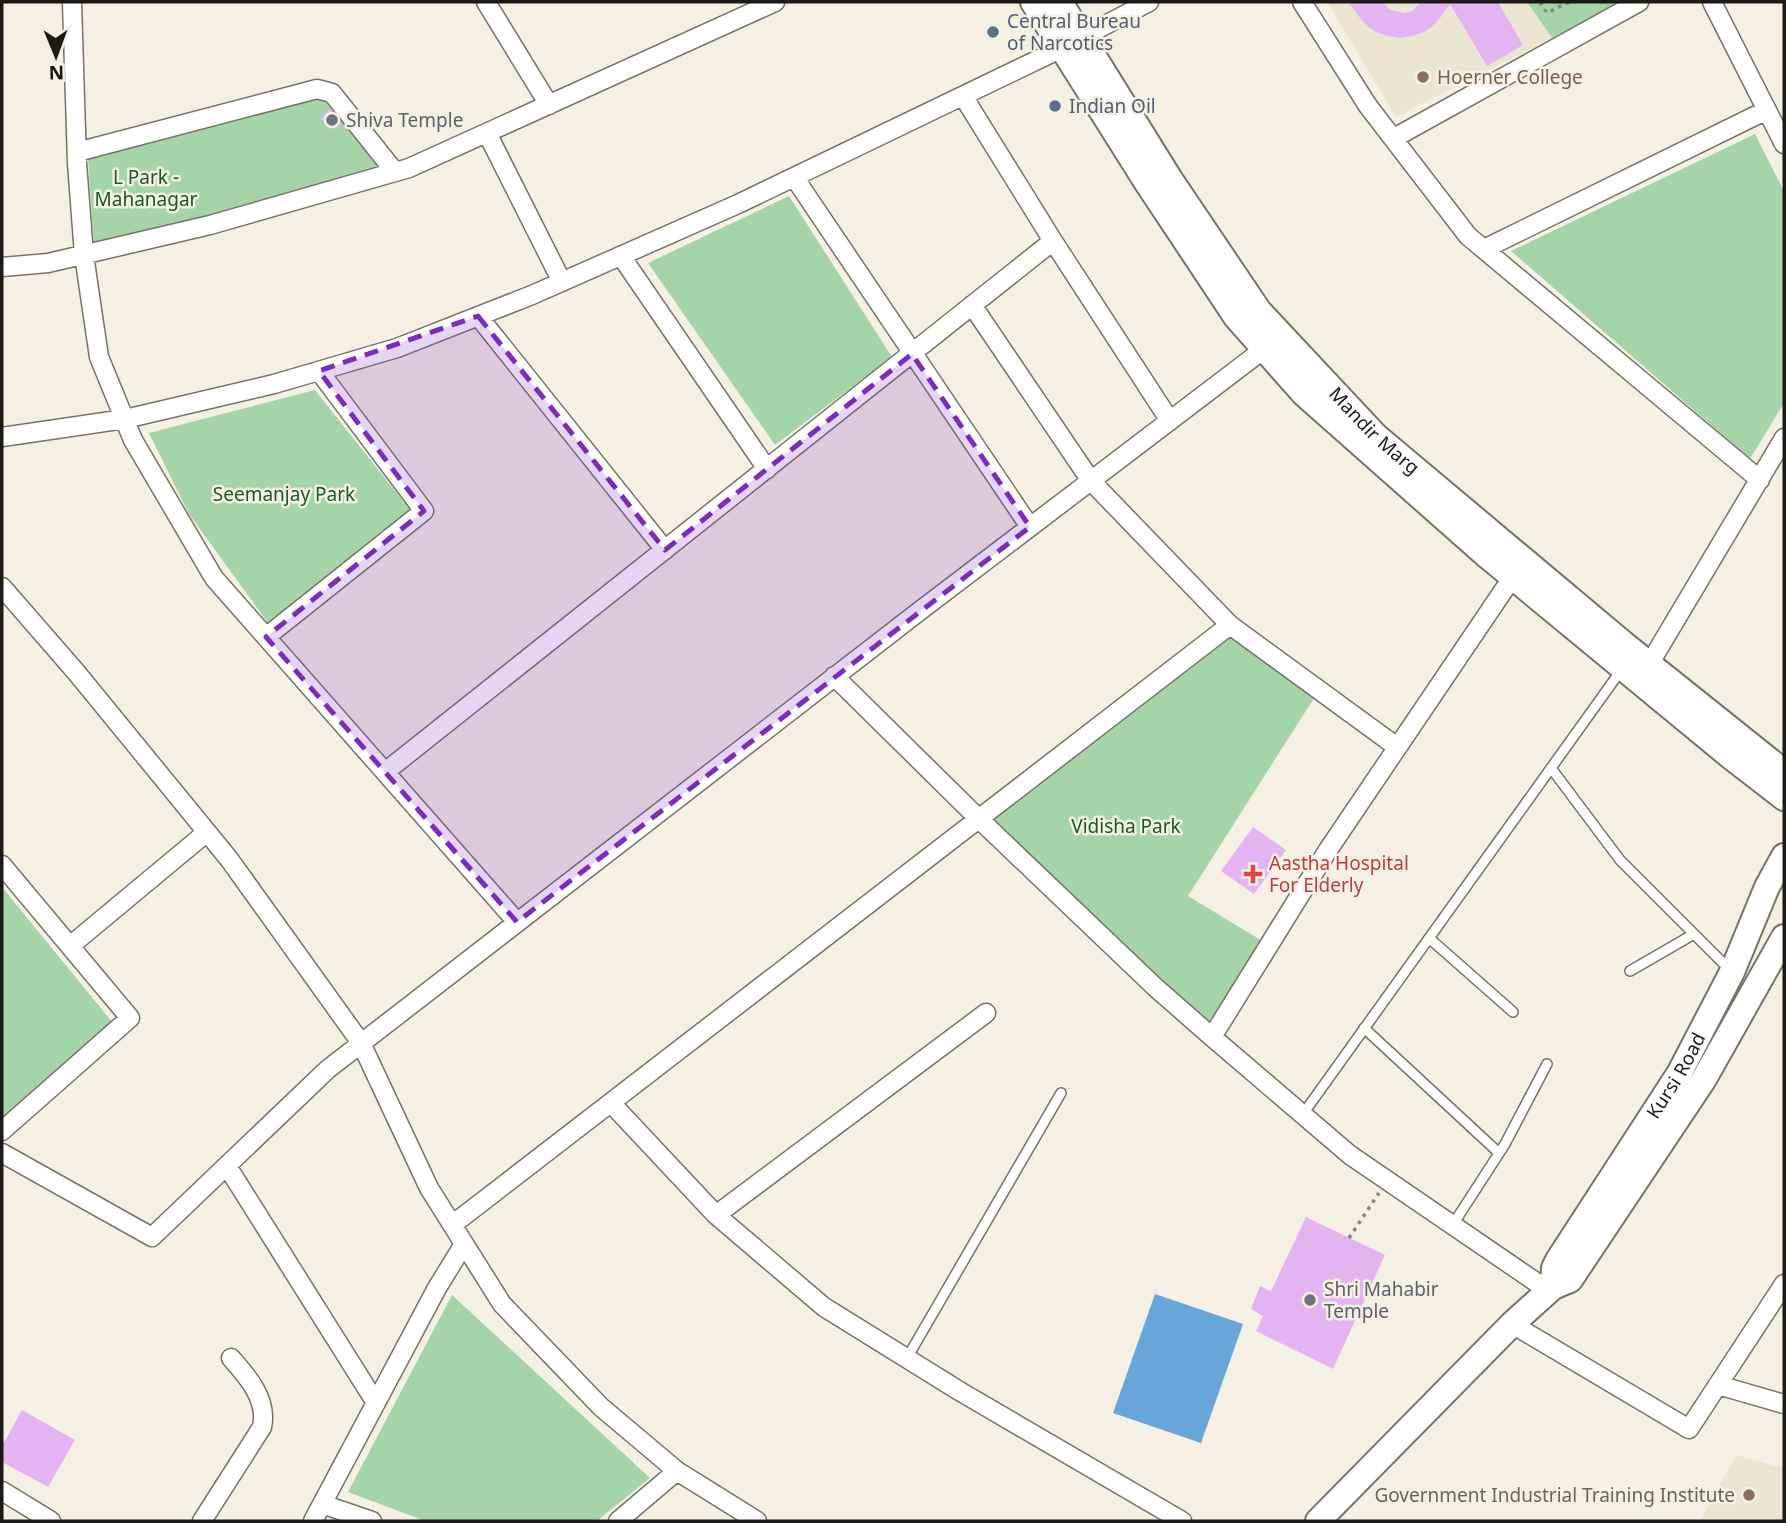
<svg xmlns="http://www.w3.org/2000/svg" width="1786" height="1523" font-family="'Noto Sans',sans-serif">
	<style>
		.built { fill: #ebe6d2 }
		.green { fill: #a6d4a9 }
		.water { fill: #68a6d9 }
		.building { fill: #e4b4f2 }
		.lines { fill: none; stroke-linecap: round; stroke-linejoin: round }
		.service-casing { stroke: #757368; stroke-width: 12 }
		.minor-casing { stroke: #757368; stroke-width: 21 }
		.secondary-casing { stroke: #757368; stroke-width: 28 }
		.path { stroke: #86847c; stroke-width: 3.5; stroke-dasharray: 3.5 5; stroke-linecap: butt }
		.service { stroke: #fff; stroke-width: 9 }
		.minor { stroke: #fff; stroke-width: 18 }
		.secondary { stroke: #fff; stroke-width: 24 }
		.marked { fill: #7b2cbf; fill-opacity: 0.2; stroke: #7b2cbf; stroke-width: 5; stroke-dasharray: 14 9; stroke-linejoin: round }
		.service-dot { fill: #5c6f8a; stroke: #f4f1e4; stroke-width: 2.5 }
		.education-dot { fill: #8d6e63; stroke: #f4f1e4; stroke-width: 2.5 }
		.worship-dot { fill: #6b7280; stroke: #f4f1e4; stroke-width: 2.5 }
		.health-dot { fill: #e0444e; stroke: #f4f1e4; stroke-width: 2.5 }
		.labels { text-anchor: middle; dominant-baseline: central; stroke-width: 5; stroke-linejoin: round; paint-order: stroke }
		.service-label { font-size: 19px; fill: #4e5e75; stroke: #f4f1e4; text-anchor: start }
		.education-label { font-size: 19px; fill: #785e54; stroke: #f4f1e4; text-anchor: start }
		.worship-label { font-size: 19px; fill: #5b616d; stroke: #f4f1e4; text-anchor: start }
		.park-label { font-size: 19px; fill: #195723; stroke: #f4f1e4 }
		.street-label { font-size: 19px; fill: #1b1a16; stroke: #f4f1e4 }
		.health-label { font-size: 19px; fill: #be3a42; stroke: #f4f1e4; text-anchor: start }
	</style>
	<rect width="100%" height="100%" fill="#f4f1e4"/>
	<path class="built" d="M1327 2H1527L1552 38 1396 117Z
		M1736 1455 1784 1468V1521H1700Z"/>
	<path class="green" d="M1527 2H1622L1552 38Z
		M323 97 383 168 94 246 88 158Z
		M1755 134 1784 191V403L1750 459 1511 251Z
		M789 196 892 357 775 445 648 263Z
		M315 390 411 511 268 623 189 514 149 433Z
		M1231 631 1316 695 1188 896 1264 942 1212 1028 986 819Z
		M2 887 113 1023 2 1121Z
		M452 1295 650 1478 597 1521H425L348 1492Z"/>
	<path class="water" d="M1155 1294 1243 1324 1201 1443 1113 1413Z"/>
	<path class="building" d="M1348 2H1382L1391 10 1405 13 1412 11 1421 2H1498L1523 45 1487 66 1450 4 1437 22 1426 31 1414 36 1400 38 1386 36 1374 31 1363 22Z
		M330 109 342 124 331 130 320 118Z
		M1253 827 1286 850 1254 894 1221 871Z
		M1306 1217 1385 1255 1333 1369 1256 1331 1263 1316 1251 1309 1260 1286 1271 1291Z
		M22 1410 75 1440 48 1487 2 1462V1446Z"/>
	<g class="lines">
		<g class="service-casing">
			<path id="service" d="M1551 768 1620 860 1731 971
				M1429 938 1513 1012
				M1630 971 1694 934
				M1364 1028 1499 1153
				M1303 1114 1622 669
				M1452 1226 1505 1144 1547 1064
				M907 1358 1061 1093"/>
		</g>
		<g class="minor-casing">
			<path id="minor" d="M72 2 77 163 84 255 99 357 133 440 214 578 517 922
				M486 2 549 105
				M1302 2 1368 106 1468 236 1760 480
				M1712 2 1784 144
				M963 96 1053 241 1170 421
				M487 133 562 282
				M1394 138 1639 2
				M77 152 317 89 332 93 395 172
				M794 177 1030 527
				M1484 249 1767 110
				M621 256 767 469
				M2 267 48 263 210 225 409 168 775 2
				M972 305 1091 481 1230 625 1397 747
				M478 316 665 550
				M2 437 125 419 274 384 397 348 532 295 738 204 1062 48 1149 2
				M2 587 76 672 229 859 361 1043 429 1188 502 1304 601 1407 677 1471 757 1521
				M266 637 424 511 319 371
				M1644 673 1784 438
				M834 676 979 819 1155 987 1212 1037 1350 1155 1549 1291
				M385 772 1053 241
				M2 865 130 1018 2 1131
				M70 946 207 832
				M1212 1037 1328 850 1518 569
				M611 1103 716 1215 824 1307 961 1392 1182 1521
				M2 1153 152 1237 328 1069 917 613 1272 343
				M227 1166 376 1403
				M716 1215 986 1013
				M452 1225 1230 625
				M1512 1324 1689 1429 1784 1284
				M1718 1385 1784 1404
				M2 1491 51 1521
				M322 1504 372 1521
				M202 1521 262 1427C268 1400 248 1377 231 1358
				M313 1521 437 1288 464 1244
				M618 1521 677 1471"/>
		</g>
		<g class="secondary-casing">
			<g id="secondary">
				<path d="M1033 2 1147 183 1236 317 1304 394 1486 555 1731 757 1784 798"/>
				<path id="s1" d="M1060 2 1170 179 1259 311 1376 436 1624 644 1784 772"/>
				<path id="s2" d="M1553 1287 1554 1268 1558 1260 1680 1072 1732 972 1767 887 1784 856"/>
				<path d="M1318 1521 1512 1324 1553 1287 1570 1280 1704 1079 1784 937"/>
			</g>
		</g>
		<path class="path" d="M1540 2 1547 13 1569 2
			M1349 1238 1379 1193"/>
		<use href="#service" class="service"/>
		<use href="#minor" class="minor"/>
		<use href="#secondary" class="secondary"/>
	</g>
	<path class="marked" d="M478 316 665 550 912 354 1030 527 517 922 266 637 424 511 319 371Z"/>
	<g class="service-dot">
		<circle cx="993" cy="32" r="7"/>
		<circle cx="1055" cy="106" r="7"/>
	</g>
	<g class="education-dot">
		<circle cx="1423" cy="77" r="7"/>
		<circle cx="1749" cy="1495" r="7"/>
	</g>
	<g class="worship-dot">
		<circle cx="332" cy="120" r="7"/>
		<circle cx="1310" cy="1300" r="7"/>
	</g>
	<path class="health-dot" d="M1249.5 863.5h7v7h7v7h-7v7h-7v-7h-7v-7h7z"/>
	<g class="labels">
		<g class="service-label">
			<text x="1007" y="21">Central Bureau<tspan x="1007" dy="22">of Narcotics</tspan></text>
			<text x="1069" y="106">Indian Oil</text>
		</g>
		<g class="education-label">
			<text x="1437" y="77">Hoerner College</text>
			<text x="1735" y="1495" text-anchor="end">Government Industrial Training Institute</text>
		</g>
		<g class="worship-label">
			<text x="346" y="120">Shiva Temple</text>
			<text x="1324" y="1289">Shri Mahabir<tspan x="1324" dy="22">Temple</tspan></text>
		</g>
		<g class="park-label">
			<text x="146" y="177">L Park -<tspan x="146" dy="22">Mahanagar</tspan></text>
			<text x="284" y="494">Seemanjay Park</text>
			<text x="1126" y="826">Vidisha Park</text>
		</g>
		<g class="street-label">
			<text stroke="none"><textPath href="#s1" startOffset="534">Mandir Marg</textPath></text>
			<text stroke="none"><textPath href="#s2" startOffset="247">Kursi Road</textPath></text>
		</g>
		<g class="health-label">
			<text x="1269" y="863">Aastha Hospital<tspan x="1269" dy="22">For Elderly</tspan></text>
		</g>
	</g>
	<rect width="1786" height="1523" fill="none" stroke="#1b1a16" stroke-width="7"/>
	<g transform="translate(56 56) rotate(179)" stroke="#f4f1e4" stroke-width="5" paint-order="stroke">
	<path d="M0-5L12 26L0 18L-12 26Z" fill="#1b1a16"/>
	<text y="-10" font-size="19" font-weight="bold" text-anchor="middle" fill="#1b1a16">N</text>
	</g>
</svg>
